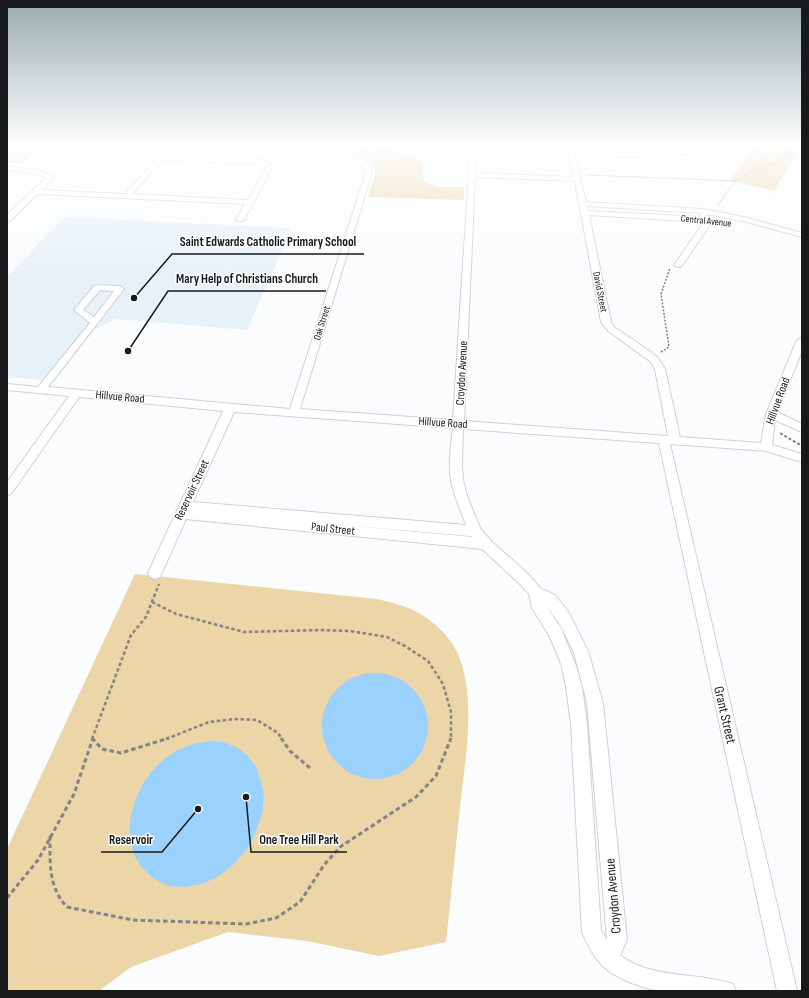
<svg xmlns="http://www.w3.org/2000/svg" width="809" height="998" font-family="'Sofia Sans Condensed',sans-serif">
	<style>
		.built { fill: #e7f1f8 }
		.green { fill: #ecd5a6 }
		.building { fill: #9ad1fd }
		.lines { fill: none; stroke-linecap: round; stroke-linejoin: round }
		.minor-casing { stroke: #ccd2d7; stroke-width: 2 }
		.path-far4 { stroke: #828486; stroke-width: 1; stroke-dasharray: 1.5 1; stroke-linecap: butt }
		.path-far3 { stroke: #828486; stroke-width: 1.5; stroke-dasharray: 2 1.5; stroke-linecap: butt }
		.path-far2 { stroke: #828486; stroke-width: 2; stroke-dasharray: 3 2; stroke-linecap: butt }
		.path-far1 { stroke: #828486; stroke-width: 2.5; stroke-dasharray: 3.5 2.5; stroke-linecap: butt }
		.path { stroke: #828486; stroke-width: 3; stroke-dasharray: 4.5 3; stroke-linecap: butt }
		.minor { fill: #fff; fill-rule: evenodd }
		.labels { text-anchor: middle; dominant-baseline: central; stroke-width: 3; stroke-linejoin: round; paint-order: stroke }
		.far-street-label { font-size: 10px; fill: #17191b; stroke: #fff }
		.street-label { font-size: 12px; fill: #17191b; stroke: #fff }
		.near-street-label { font-size: 14px; fill: #17191b; stroke: #fff }
		.leader { fill: none; stroke: #17191b; stroke-width: 1.5 }
		.callout-dot { fill: #17191b; stroke: #fff; stroke-width: 1.5 }
		.callout-label { font-size: 13px; text-anchor: middle; font-weight: bold; fill: #17191b; stroke: #fff; stroke-width: 3; stroke-linejoin: round; paint-order: stroke }
	</style>
	<rect width="100%" height="100%" fill="#fafcfe"/>
	<path class="built" d="M64 217 292 228 247 330 116 319 95 329 54 381 7 377V277Z"/>
	<path class="green" d="M19 142H49L21 164 7 162V151Z
		M505 142H524L525 150 485 148 480 150 466 144 505 146Z
		M756 142H802V145L774 191 730 181Z
		M385 143 423 162 424 182 438 187H464V200L368 197C377 169 382 168 354 153Z
		M135 574 376 599C384 601 392 602 399 605 423 611 448 632 458 654 477 699 465 759 460 807 455 852 451 897 446 942L379 956 307 941 228 932 131 967 99 991H7V849Z"/>
	<path class="building" d="M322 726a53 53 0 1 1 106 0a53 53 0 1 1-106 0Z
		M208 741 223 742 236 747 247 755 256 767 261 781 264 797 262 814 256 832 247 849 234 864 219 876 202 884 185 887 169 886 154 879 143 869 134 855 130 839V821L134 804 141 787 151 772 164 759 178 750 193 744Z"/>
	<g class="lines">
		<g class="minor-casing">
			<path id="minor" d="M157 142C165 141 172 144 180 145 185 145 189 141 195 142L168 156 261 160 271 163 272 168 244 220 240 222 236 220 245 204 38 194 10 221H7V215L46 178 40 175 7 170V166L42 171 52 176 53 177 50 182 42 190 125 194 158 157 176 148ZM162 160 261 164 266 165V168L248 200 132 194Z
				M321 142H328L368 164 372 172 300 409 453 420 470 156 445 142H452L475 154 476 173 574 177 565 142H571L574 151 687 155 699 142H705L692 157 688 159 575 155 586 202 703 209 748 218 802 233V237L747 222 707 214 708 218 715 220 709 222 710 225 681 267H678L674 265 702 225 701 222 589 215 611 322 614 327 651 352 658 358 665 369 680 437 761 443 766 414 797 340 802 337V351L777 412 802 424V432L775 420 772 445 802 454V462L766 451 670 444 797 991H777L659 443 463 429 462 464 463 480 467 496 480 528 490 540 528 574 540 588 555 595 569 613 588 651 603 703 627 940 620 955C641 972 674 974 700 977 711 979 722 980 733 984L736 991C712 991 686 993 662 991 644 989 613 978 601 964 593 956 587 943 582 932L571 724 566 687 562 666 550 637 532 608 529 594 518 582 482 549 186 519 160 577 155 579 150 577 148 573 223 411 79 397 11 494 7 496V482L69 396 7 390V384L38 387 90 323 74 310 95 285 120 286 124 289 48 387 290 409 366 172 363 166ZM475 177 575 181 601 322 608 331 651 362 655 369 668 436 464 421ZM587 206 700 213V217L588 211ZM100 290 114 291 94 317 83 310ZM234 412 453 428C451 445 448 464 451 481 454 496 461 511 466 525L193 502ZM320 523 471 536 473 537ZM544 603 559 623 574 652 587 703 607 940 601 930 587 724 582 687 576 666 561 628Z"/>
		</g>
		<path class="path-far4" d="M475 146 513 147V142
			M751 172 776 163 784 158 794 142
			M586 175 735 181
			M718 205 735 181 750 172 776 142"/>
		<path class="path-far3" d="M661 352 669 347 661 294 670 268"/>
		<path class="path-far2" d="M780 433 802 446"/>
		<path class="path-far1" d="M152 602 176 614 244 632 322 630 350 631 387 637 405 646 428 661 443 684 451 712V739
			M92 739 131 635 146 617 159 584
			M166 739 209 722 235 719 257 720 278 733 282 739"/>
		<path class="path" d="M92 738 102 749 121 753 169 738
			M281 738 290 751 310 768
			M50 836C50 862 48 887 67 907L133 920 246 924 276 918 300 902 324 865 340 847 416 797 436 776 451 738
			M7 898 38 860 74 794 93 738"/>
		<use href="#minor" class="minor"/>
	</g>
	<linearGradient id="sky" x2="0" y2="1"><stop stop-color="#98abaa"/><stop offset="0.51" stop-color="#fdfeff"/><stop offset="1" stop-color="#fdfeff" stop-opacity="0"/></linearGradient>
	<rect width="809" height="281" fill="url(#sky)"/>
	<g class="labels">
		<g class="far-street-label">
			<text transform="translate(706 221) rotate(6)">Central Avenue</text>
			<text transform="translate(600 292) rotate(79)">David Street</text>
			<text transform="translate(322 323) rotate(-73)">Oak Street</text>
		</g>
		<g class="street-label">
			<text transform="translate(462 373) rotate(-87)">Croydon Avenue</text>
			<text transform="translate(120 397) rotate(5)">Hillvue Road</text>
			<text transform="translate(778 401) rotate(-70)">Hillvue Road</text>
			<text transform="translate(443 423) rotate(4)">Hillvue Road</text>
			<text transform="translate(192 490) rotate(-65)">Reservoir Street</text>
			<text transform="translate(333 529) rotate(6)">Paul Street</text>
		</g>
		<g class="near-street-label">
			<text transform="translate(725 715) rotate(77)">Grant Street</text>
			<text transform="translate(613 896) rotate(-95)">Croydon Avenue</text>
		</g>
	</g>
	<path class="leader" d="M134 298L172 254H364M128 351L168 291H326M198 809L162 852H101M246 797L251 852H347"/>
	<g class="callout-dot">
		<circle cx="134" cy="298" r="4"/>
		<circle cx="128" cy="351" r="4"/>
		<circle cx="198" cy="809" r="4"/>
		<circle cx="246" cy="797" r="4"/>
	</g>
	<g class="callout-label">
		<text x="268" y="246">Saint Edwards Catholic Primary School</text>
		<text x="247" y="283">Mary Help of Christians Church</text>
		<text x="131" y="844">Reservoir</text>
		<text x="299" y="844">One Tree Hill Park</text>
	</g>
	<rect width="809" height="998" fill="none" stroke="#17191b" stroke-width="16"/>
</svg>
